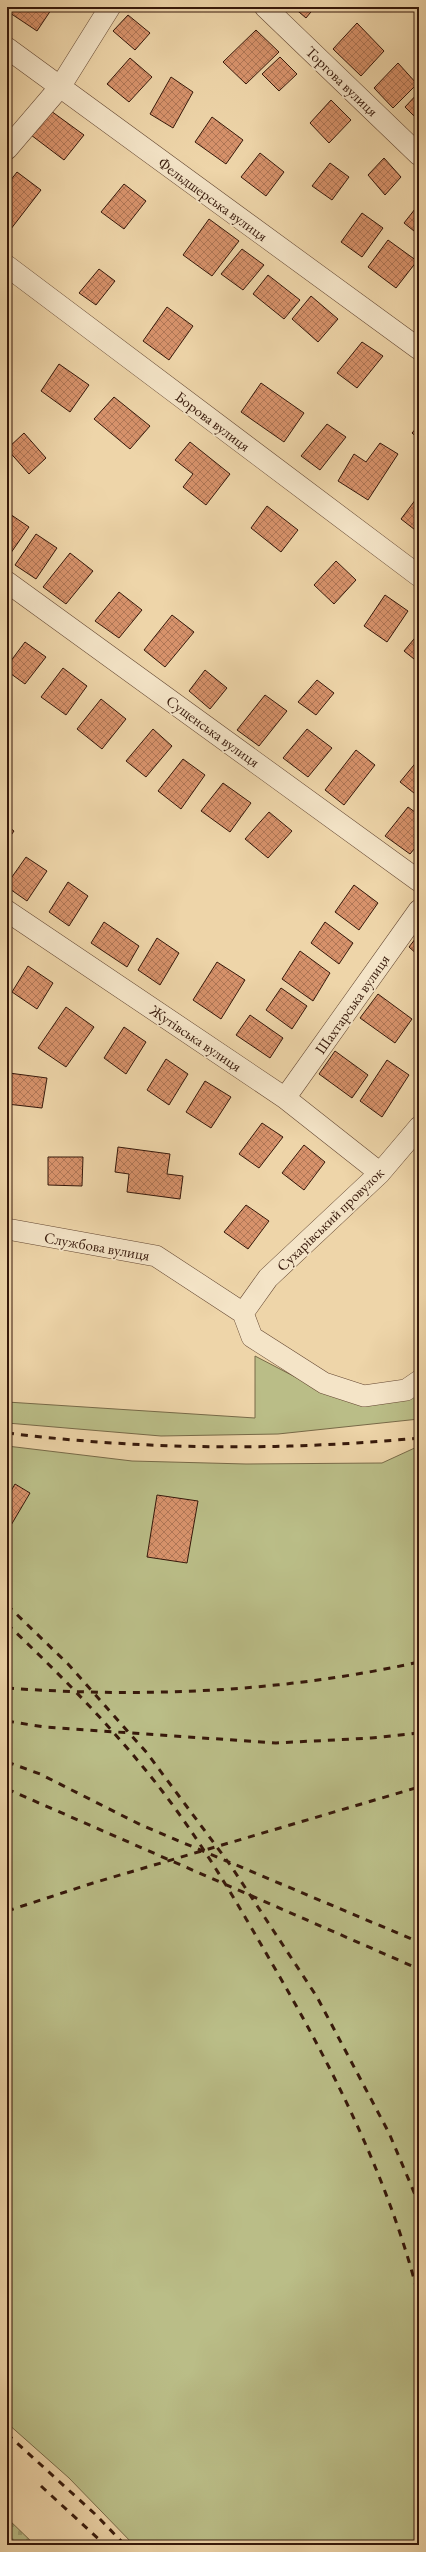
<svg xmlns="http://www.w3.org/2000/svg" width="426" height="2552" font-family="'EB Garamond',serif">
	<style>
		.green { fill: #babd87; stroke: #786a48 }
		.cemetery { fill: url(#cemetery-stones); stroke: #786a48 }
		.building { fill: url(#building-cross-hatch); stroke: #36180a }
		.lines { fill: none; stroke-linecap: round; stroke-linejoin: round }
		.street-casing { stroke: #644732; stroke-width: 22 }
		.street { stroke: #f4e4c7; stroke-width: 21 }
		.rail { stroke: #36180a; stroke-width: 3; stroke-dasharray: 7 7; stroke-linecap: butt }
		.labels { text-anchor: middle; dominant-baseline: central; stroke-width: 3.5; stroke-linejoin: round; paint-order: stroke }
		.street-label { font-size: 15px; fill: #36180a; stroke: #f4e4c7 }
	</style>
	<defs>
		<pattern id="cemetery-stones" width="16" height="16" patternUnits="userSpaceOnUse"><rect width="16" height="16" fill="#babd87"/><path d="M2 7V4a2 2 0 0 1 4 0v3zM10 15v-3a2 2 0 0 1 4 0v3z" fill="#a0a273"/></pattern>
		<pattern id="building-cross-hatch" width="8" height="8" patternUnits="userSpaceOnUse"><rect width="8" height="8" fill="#d7926b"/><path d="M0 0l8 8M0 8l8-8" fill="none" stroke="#af7656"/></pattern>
	</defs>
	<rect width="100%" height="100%" fill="#eed5a9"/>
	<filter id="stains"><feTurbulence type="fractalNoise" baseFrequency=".005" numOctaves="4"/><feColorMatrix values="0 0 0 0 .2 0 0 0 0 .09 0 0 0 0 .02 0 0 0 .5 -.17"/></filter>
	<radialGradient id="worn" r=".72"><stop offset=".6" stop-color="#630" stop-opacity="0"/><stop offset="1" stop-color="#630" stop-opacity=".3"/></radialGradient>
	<path class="green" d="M255 1356 326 1393 419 1386V1419L278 1434 161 1436 7 1423V1402L255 1418Z
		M7 1446 132 1461 246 1464 382 1463 419 1446V2545H134L69 2478 7 2423Z"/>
	<path class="cemetery" d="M7 2518 35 2545H7Z"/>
	<path class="building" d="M7 7H53L37 31 7 11Z
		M293 7H315L306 18Z
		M128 15 150 33 135 50 113 31Z
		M357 23 384 51 361 76 333 49Z
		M256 30 279 52 246 84 223 62Z
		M280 57 297 74 279 91 262 74Z
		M130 58 152 77 129 102 107 84Z
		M398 63 417 84 393 108 374 88Z
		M171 77 193 92 173 128 150 114Z
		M419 92V121L405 107Z
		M331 100 351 120 329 143 310 123Z
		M51 111 84 135 64 160 31 135Z
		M212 117 243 140 226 164 195 142Z
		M260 153 284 172 266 196 241 177Z
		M384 158 401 177 385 195 368 175Z
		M330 163 349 177 332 200 312 186Z
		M17 172 41 190 7 234V185Z
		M124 184 146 201 124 229 101 212Z
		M419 204V235L404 223Z
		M362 213 383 228 362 257 341 242Z
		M209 219 239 241 212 276 183 255Z
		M388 240 417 261 396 288 368 267Z
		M242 249 264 265 243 290 221 274Z
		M99 269 115 281 96 305 79 293Z
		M268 275 300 300 284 319 253 294Z
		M311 296 338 319 318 342 292 319Z
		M167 307 193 326 169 360 143 341Z
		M362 342 383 356 357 388 337 373Z
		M59 364 89 385 70 412 41 391Z
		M261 383 304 413 284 442 241 412Z
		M114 397 150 426 130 449 94 419Z
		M327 424 346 437 320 470 301 456Z
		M419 425V439L412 433Z
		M24 433 46 458 29 474 7 449Z
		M190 442 230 474 206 505 183 487 193 474 175 460Z
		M380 443 398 454 368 500 338 481 354 454 366 462Z
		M419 495V533L401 519Z
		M267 506 298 530 281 552 251 528Z
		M7 512 29 527 8 557 7 556Z
		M36 534 57 548 36 579 15 565Z
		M70 553 93 571 66 604 43 587Z
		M336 561 356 580 334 604 314 585Z
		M119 592 142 610 119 638 95 621Z
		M385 595 408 611 387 642 364 626Z
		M172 615 194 632 165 667 144 650Z
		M419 633V663L404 651Z
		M25 642 46 657 25 684 7 671V666Z
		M63 668 87 686 66 715 41 697Z
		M205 670 227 688 210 709 189 691Z
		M317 680 334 693 316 715 298 702Z
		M265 695 287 711 259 746 237 730Z
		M101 699 126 719 102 749 77 729Z
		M153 729 172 746 146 777 126 761Z
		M307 729 332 748 308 777 283 758Z
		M356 750 375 765 344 805 325 790Z
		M183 759 205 775 181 809 158 791Z
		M418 760H419V797L400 782Z
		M223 783 251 803 230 832 201 811Z
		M408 807 419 815V843L410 854 385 836Z
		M269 812 292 831 268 858 245 839Z
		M7 826 14 831 7 841Z
		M26 857 47 871 27 901 7 887V884Z
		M68 882 88 896 69 926 49 912Z
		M354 885 378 903 359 930 335 912Z
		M104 922 139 946 127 967 91 943Z
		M325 922 353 943 339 964 311 943Z
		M419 934V956L409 947Z
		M157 938 179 953 160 985 138 970Z
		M300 951 330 973 313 1001 282 979Z
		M217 962 245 980 221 1019 193 1000Z
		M28 966 53 983 37 1009 12 992Z
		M281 988 307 1006 292 1029 266 1010Z
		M378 994 412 1019 395 1043 360 1018Z
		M66 1007 94 1027 66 1067 38 1048Z
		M250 1015 283 1038 270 1058 236 1035Z
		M124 1027 146 1042 126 1074 104 1058Z
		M335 1051 368 1075 352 1098 319 1074Z
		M166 1059 188 1074 169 1105 147 1090Z
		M387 1060 409 1075 382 1117 360 1101Z
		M9 1073 47 1078 42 1108 7 1104Z
		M205 1081 231 1097 211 1128 186 1112Z
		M262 1123 283 1137 259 1168 239 1154Z
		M304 1145 325 1162 304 1190 282 1173Z
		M118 1147 170 1154 167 1174 183 1176 180 1199 127 1192 129 1174 115 1172Z
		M48 1157H83L82 1186 48 1185Z
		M246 1205 269 1221 248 1249 224 1232Z
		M15 1484 30 1493 7 1532V1498Z
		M157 1495 198 1501 187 1563 147 1557Z"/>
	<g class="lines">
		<g class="street-casing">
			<path id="street" d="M265 7 419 155
				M7 48 419 349
				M7 149 60 87 110 7
				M7 266 419 576
				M7 582 419 881
				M7 911 285 1098 380 1173
				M285 1098 419 910
				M7 1229 156 1256 243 1313
				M243 1313 268 1278 380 1173 419 1127
				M243 1313 252 1337 324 1383 364 1396 406 1390 419 1381"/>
		</g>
		<use href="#street" class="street"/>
		<path class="rail" d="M7 1433C144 1450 282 1451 419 1438
			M7 1605 68 1664 147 1753 231 1866 317 1997 389 2133 419 2204
			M7 1624C68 1682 128 1743 177 1811 216 1865 248 1922 281 1979 338 2078 391 2186 419 2298
			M7 1688C145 1698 284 1692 419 1662
			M7 1721 44 1727 276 1743 371 1738 419 1733
			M7 1762 40 1774 141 1825 419 1942
			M7 1789 419 1969
			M7 1911 93 1883 419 1787
			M7 2434 95 2514 125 2545
			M41 2486 105 2545"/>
	</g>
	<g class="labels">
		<g class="street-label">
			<text transform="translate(342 81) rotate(44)">Торгова вулиця</text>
			<text transform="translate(213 199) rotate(36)">Фельдшерська вулиця</text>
			<text transform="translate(213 421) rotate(37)">Борова вулиця</text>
			<text transform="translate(213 731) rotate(36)">Сущенська вулиця</text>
			<text transform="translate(352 1004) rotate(-55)">Шахтарська вулиця</text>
			<text transform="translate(196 1038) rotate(34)">Жутівська вулиця</text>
			<text transform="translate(330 1219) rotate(-44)">Сухарівський провулок</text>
			<text transform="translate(97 1246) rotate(10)">Службова вулиця</text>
		</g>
	</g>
	<rect width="426" height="2552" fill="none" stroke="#eed5a9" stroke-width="24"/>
	<rect x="8" y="8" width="410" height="2536" fill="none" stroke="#36180a" stroke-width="2"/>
	<rect x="12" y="12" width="402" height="2528" fill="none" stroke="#36180a"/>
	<rect width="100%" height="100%" filter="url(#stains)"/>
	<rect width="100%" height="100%" fill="url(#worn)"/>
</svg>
